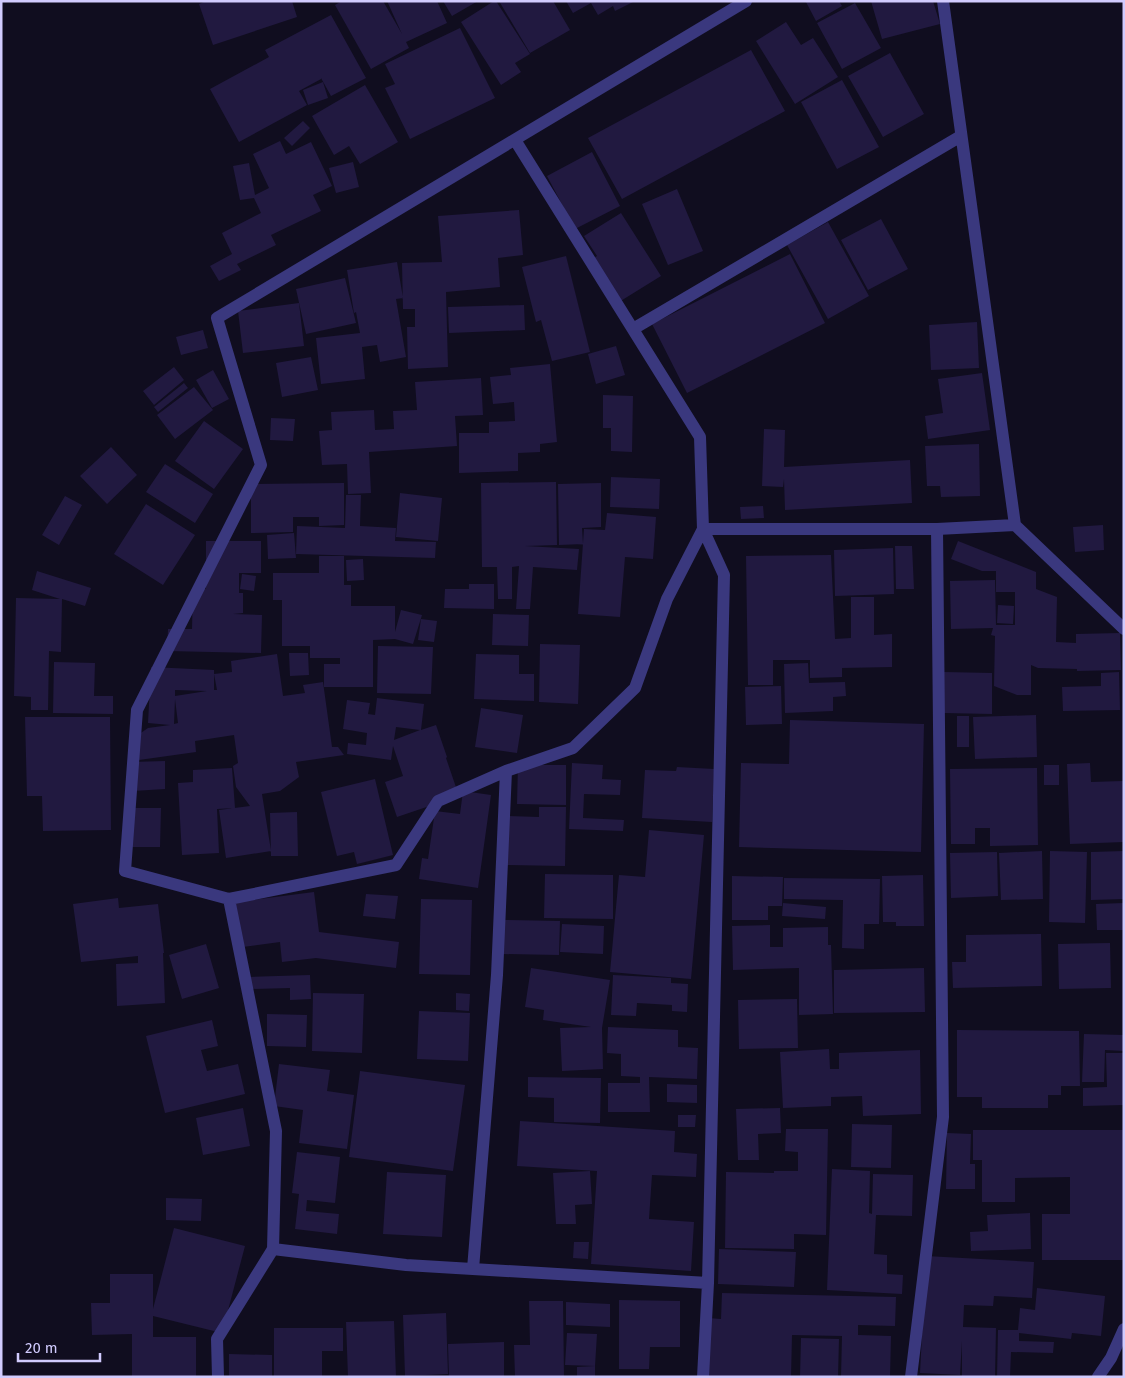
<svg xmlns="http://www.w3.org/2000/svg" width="1125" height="1378" font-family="'Fira Sans',sans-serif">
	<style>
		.building { fill: #211940; fill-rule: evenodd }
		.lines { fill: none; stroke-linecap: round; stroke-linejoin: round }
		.street { stroke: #3a387e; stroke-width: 12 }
	</style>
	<rect width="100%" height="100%" fill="#100d1f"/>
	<path class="building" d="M206 1H292L297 17 213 45 199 4Z
		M342 1H383L402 34 387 1H437L447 23 406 42 409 48 371 69 335 5Z
		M443 1H478L452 16Z
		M494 1H496L530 54 515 63 521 72 501 85 461 22Z
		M499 1H553L570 30 530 53Z
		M566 1H635L615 11 613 6 598 15 591 3 573 13Z
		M807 1H839L842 6 816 21 806 2Z
		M871 1H933L940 24 882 39Z
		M855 3 881 48 842 69 817 23Z
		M331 15 366 78 331 96 321 78V79L299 91 307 105 239 142 210 89 269 57 265 50Z
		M786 22 801 45 813 38 838 77 795 104 756 41Z
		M460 28 495 98 410 139 385 88 395 84 385 64Z
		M751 50 785 111 622 199 588 138Z
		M890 53 924 114 883 137 848 76Z
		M842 80 879 147 837 169 801 102Z
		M323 82 328 98 308 105 303 90Z
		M365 85 398 142 360 164 349 146 334 155 312 116Z
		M303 121 310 128 292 146 284 138Z
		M280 141 286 154 311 142 332 186 313 195 321 211 271 235 276 245 237 264 241 270 219 281 210 266 232 254 222 233 261 213 254 198 240 200 233 166 249 163 255 195 269 188 253 154Z
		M592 152 620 206 575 229 547 176Z
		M353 162 359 187 336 193 329 168Z
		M677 189 703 251 668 265 642 204Z
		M519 210 523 255 498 258 500 287 446 292 448 367 408 369 407 327H415V309H403L402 263 442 262 438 216Z
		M621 213 661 276 619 302 592 259 597 256 584 236Z
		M881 219 908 269 868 290 841 240Z
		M828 222 869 296 828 319 787 245Z
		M790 254 825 323 687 393 652 324Z
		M566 256 590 352 552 361 541 320 536 322 522 267Z
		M397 262 403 298 396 299 406 357 380 362 377 345 362 347 365 379 321 384 316 338 360 333 356 312 354 313 347 270Z
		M345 278 356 323 306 334 296 289Z
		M299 303 304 346 243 353 238 311Z
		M524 305 525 330 449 333 448 307Z
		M977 322 979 368 931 370 929 325Z
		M203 330 208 348 181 355 176 337Z
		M616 346 625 375 596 384 588 354Z
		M311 357 318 390 282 397 276 363Z
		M550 364 557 442 540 444V452L518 453V448V471L459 473V433H489V422L515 421 514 402 493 404 490 377 511 375 510 368Z
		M174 367 184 380 154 405 143 391Z
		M213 370 229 399 212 408 196 380Z
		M982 373 990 430 928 439 925 416 943 413 938 379Z
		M481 378 483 415 455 416 457 446 369 452 371 493 348 494 347 464 322 465 319 431 332 430 331 412 374 410 375 430 394 429 393 411 417 410 415 382Z
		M184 383 188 388 158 412 154 407Z
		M194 387 213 410 175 439 157 415Z
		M603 395 633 396 632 452 611 451V428H603Z
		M271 418 295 419 293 441 270 440Z
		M204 421 243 449 214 489 175 461Z
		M764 429 785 430 784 467 910 460 912 503 785 510 784 479 783 487 762 486Z
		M979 444 980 496 941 497 940 486H927L925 446Z
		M111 447 137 475 107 504 80 476Z
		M165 464 213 494 195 523 146 492Z
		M611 477 660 479 659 509 610 507Z
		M556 482 557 545 525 546 579 549 577 570 533 567 530 609H516L519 566 512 567V599H498L497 567H482L481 483Z
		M344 483V525L319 526V517H293V532L251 533V484Z
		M601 483V527L582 528 583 544 559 545 558 484Z
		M400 493 442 498 438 541 396 537Z
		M346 495H361L360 526 396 528 395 541 436 542 435 558 296 554 297 526 345 528Z
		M65 496 82 505 59 545 42 535Z
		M146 504 195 535 163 585 114 554Z
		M763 506 764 518 741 519 740 507Z
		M607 513 656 517 653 559 625 557 620 617 578 614 584 529 605 530Z
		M1103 525 1104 550 1075 552 1073 527Z
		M294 533 296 558 268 559 267 535Z
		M206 541H261V573H239V593H243V613L233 614 262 615 261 653 167 651 168 629H192L193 589H206Z
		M958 541 1036 572V589L1057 597 1056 642 1076 643V634L1120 633 1121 670 1077 671V669L1038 668 1031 665V695H1017L994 686 995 636 991 635 993 628 951 629 950 581 995 580 996 625H1015V592H996V571H982L951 559Z
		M895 546H912L914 589H896Z
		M893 548 894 594 835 596 834 550Z
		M831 555 835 639 851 638V597H874V635L892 634V667L842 668V677L810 678V660H773V685H748L746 556Z
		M319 556H344V585H351V606H395V632L401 610 422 615 413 644 395 639 373 640V687H324V664H340V658H310V646H282V600H273V573H319Z
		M363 559 364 580 347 581 346 560Z
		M37 571 91 588 85 606 62 599 61 652 49 651 48 710H31V697L14 696 16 598 60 599 32 590Z
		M242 574 256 576 254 591 240 589Z
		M469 584H494V609L444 608 445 589H469Z
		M998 605 1014 606 1013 624 997 623Z
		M493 614 529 615 528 646 492 645Z
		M421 619 437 621 434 642 418 640Z
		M540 644 580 645 578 704 539 702Z
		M378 646 433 647 431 694 377 693Z
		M289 653H308L309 675 290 676Z
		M277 654 283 696 305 693 303 685 323 682 332 747H338L344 755 296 762 299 777 280 791 262 794 271 851 226 858 219 810 250 806 236 787 233 766 238 763 234 735 195 741 196 752 139 760 135 737 148 728 170 725 148 723 151 667 214 670V690H217L214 674 232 672 231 661ZM175 690 207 691 175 696ZM175 699 178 723 174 724Z
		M476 654 519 655V674H534V701L474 699Z
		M54 662 95 663 94 696H113V714L53 713Z
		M808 663 809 683 845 682 846 696 833 697V711L785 713 784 664Z
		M944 672 992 673V714L944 713Z
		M1119 672 1120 710 1063 711 1062 687 1101 686V673Z
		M781 686 782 724 746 725 745 687Z
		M377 698 424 704 421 730 436 725 447 757 446 758 459 796 397 817 385 782 403 776 393 746 391 760 347 754 348 743 366 745 367 733 343 729 347 700 370 703 368 714 375 715ZM396 727 420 730 394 740Z
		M481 708 523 715 517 753 475 747Z
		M1036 715 1037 757 975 759 973 717Z
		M957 716H969V747H957Z
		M25 717H110L111 830 43 831 42 796H27Z
		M790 720 924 724 921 852 739 847 741 763 789 764Z
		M165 761V789L133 791 132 762Z
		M572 763 603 765 602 779 621 780 620 795 584 794 583 818 624 820 623 831 569 829Z
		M1090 763 1091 782 1123 781 1124 842 1070 844 1067 764Z
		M518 765H566V805L517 804Z
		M1044 765H1059V785H1044Z
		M677 767 714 769 712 822 642 818 645 770 676 771Z
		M232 768 235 808 217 809 219 853 182 855 178 783 193 782V770Z
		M1037 768 1038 845 990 846V828H975V844H951L950 769Z
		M375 779 393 855 357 864 354 852 337 856 321 792Z
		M463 791 491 795 478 888 419 879 422 858 428 859 435 811 460 814Z
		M539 807H566L565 866 507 865 508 816 539 817Z
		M130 808H161L160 847H129Z
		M297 812 298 856H271L270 813Z
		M649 830 704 835 691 979 610 972 619 875 645 877Z
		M1042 851 1043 899 1001 900 999 853Z
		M1050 851 1087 852 1085 923 1049 922Z
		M1124 851V899L1091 900V852Z
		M997 852 998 896 951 898 950 853Z
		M545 874 613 875V919L544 918Z
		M923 875 924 926H896V922H883L882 876Z
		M732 876 783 877 782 906H768V920H732Z
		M784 878 880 879 879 924H864V949L842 948 843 900 784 899Z
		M314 892 319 932 399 942 396 968 316 958 282 962 280 942 235 948 229 903Z
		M366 894 398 896 395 919 363 916Z
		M118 898 119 908 158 904 164 953H157H163L165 1003 117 1006 116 964 138 963V956L81 962 73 904Z
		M421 899 472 900 470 975 419 974Z
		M783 903 826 907 825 919 782 916Z
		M1124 903V930H1097L1096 904Z
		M503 920 560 921 559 955 502 954Z
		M562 924 604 926 603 954 560 952Z
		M770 925V947H783V928L828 927V945H831L833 1014 799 1015V968L733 970 732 926Z
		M1041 934 1042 986 953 988 952 962H966V935Z
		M1110 943 1111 988 1059 989 1058 944Z
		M206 944 219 988 182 999 169 955Z
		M531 968 610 980 602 1028 603 1069 562 1071 560 1028 591 1027 543 1020 544 1010 525 1007Z
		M924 968 925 1012 834 1013V970Z
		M310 975 311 999 290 1000V988L249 989 248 977Z
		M613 975 671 978V983L688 984 687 1012 672 1011V1005L637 1003 636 1016 611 1015Z
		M313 993 364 994 362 1053 312 1051Z
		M456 993 470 994 469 1011 456 1010Z
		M797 999 798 1048 739 1049 738 1000Z
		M419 1011 470 1013 468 1061 417 1059Z
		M267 1014 307 1015 306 1047 267 1046Z
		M212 1020 218 1046 201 1050 207 1071 238 1064 245 1094 165 1113 146 1036Z
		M608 1027 678 1030V1047L698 1048 697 1079 649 1077 650 1112H608V1083H640V1077L621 1076V1054L607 1053Z
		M957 1030 1079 1031 1080 1086H1061V1095H1048V1108H982V1097H957Z
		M1084 1034 1124 1035V1051L1105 1050 1104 1082H1082Z
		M829 1049 830 1069H839V1053L920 1050 921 1114 863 1116 862 1096 831 1097V1106L783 1108 780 1052Z
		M1106 1053H1124V1105L1083 1106V1088L1107 1087Z
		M279 1064 330 1070 327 1091 354 1095 347 1149 299 1143 303 1110 274 1106Z
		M360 1071 465 1085 453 1171 349 1157Z
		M528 1077 601 1078 600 1123 554 1122V1098L528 1097Z
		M667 1084 697 1085V1103L667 1102Z
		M243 1108 250 1146 203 1155 196 1118Z
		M780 1108 781 1133 758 1134 759 1160H738L736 1109Z
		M678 1115H696L695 1127H678Z
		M520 1121 675 1131 674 1152 697 1154 696 1177 652 1175 649 1219 694 1222 691 1271 591 1264 597 1171 517 1166Z
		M852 1124 892 1125 891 1168 851 1167Z
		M786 1129H828L826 1235 794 1234V1249L725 1248 726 1172 774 1173V1171H798V1152L785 1151Z
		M973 1130H1124V1260H1042V1214H1070V1177L1015 1178V1202H982V1160H973Z
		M947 1133 971 1134 970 1164H975V1189H946Z
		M297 1152 340 1157 335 1203 307 1200 306 1211 339 1214 337 1234 295 1229 299 1194 292 1193Z
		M832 1169 870 1171 869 1213 872 1214 873 1174 913 1175 912 1216 876 1215 874 1254 887 1255V1274L903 1275 902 1294 827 1290Z
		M590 1171 592 1204 575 1205 576 1224H556L553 1173Z
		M387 1172 446 1175 442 1237 383 1234Z
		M166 1198 202 1199 201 1221 166 1220Z
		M1030 1213 1031 1249 971 1251 970 1232 988 1231 987 1215Z
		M174 1228 245 1246 222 1333 153 1316V1337H196V1377H132V1334L92 1335 91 1303H110V1274H153V1309Z
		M574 1242H589L588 1259 573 1258Z
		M719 1249 796 1252 794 1287 718 1284Z
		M926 1256 1034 1262 1032 1298 994 1296 993 1306 964 1305 963 1327 996 1328 995 1377H962V1341L960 1375 920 1373Z
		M1037 1288 1105 1296 1101 1336 1072 1333 1071 1339 1019 1333V1341L1054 1342 1053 1353 1011 1352 1010 1377H997L998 1330H1018L1020 1308 1035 1310Z
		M722 1293 896 1297 895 1326 858 1325V1335L891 1336 890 1377H841L842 1336 792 1335 791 1377H707L708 1318 721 1319Z
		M619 1300 680 1301V1347H650L649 1369H619Z
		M529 1301H563L564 1377H515L514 1345H530Z
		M566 1302 610 1304V1327L566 1325Z
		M446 1313 448 1374 405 1376 403 1315Z
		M394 1321 396 1377H348L346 1322Z
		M274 1328H343V1351H322V1377H274Z
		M567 1333 597 1334 595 1366 565 1365Z
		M801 1338 839 1339 838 1377H800Z
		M504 1342V1377H449L448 1344Z
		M229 1354 272 1355V1377H229Z
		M595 1366V1377H577V1367Z"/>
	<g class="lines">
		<path class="street" d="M943 1 1015 525
			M515 140 700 437 703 529 724 575 708 1283 703 1377
			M633 329 961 136
			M937 529 1015 525 1124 629
			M506 771 573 748 635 688 667 599 703 529H937L943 1117 911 1377
			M229 899 396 865 438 801 506 771 497 975 473 1269
			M273 1249 276 1131 229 899 125 871 137 710 261 465 217 318 746 1
			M218 1377 217 1339 273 1249 406 1265 708 1283
			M1098 1377 1111 1358 1124 1329"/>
	</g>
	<rect width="1125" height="1378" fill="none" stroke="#d1cbfe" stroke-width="5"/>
	<path d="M18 1353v8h82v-8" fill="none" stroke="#d1cbfe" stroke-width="2.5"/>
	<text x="25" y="1353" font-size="15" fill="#d1cbfe" stroke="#100d1f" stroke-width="4" paint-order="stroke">20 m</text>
</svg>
